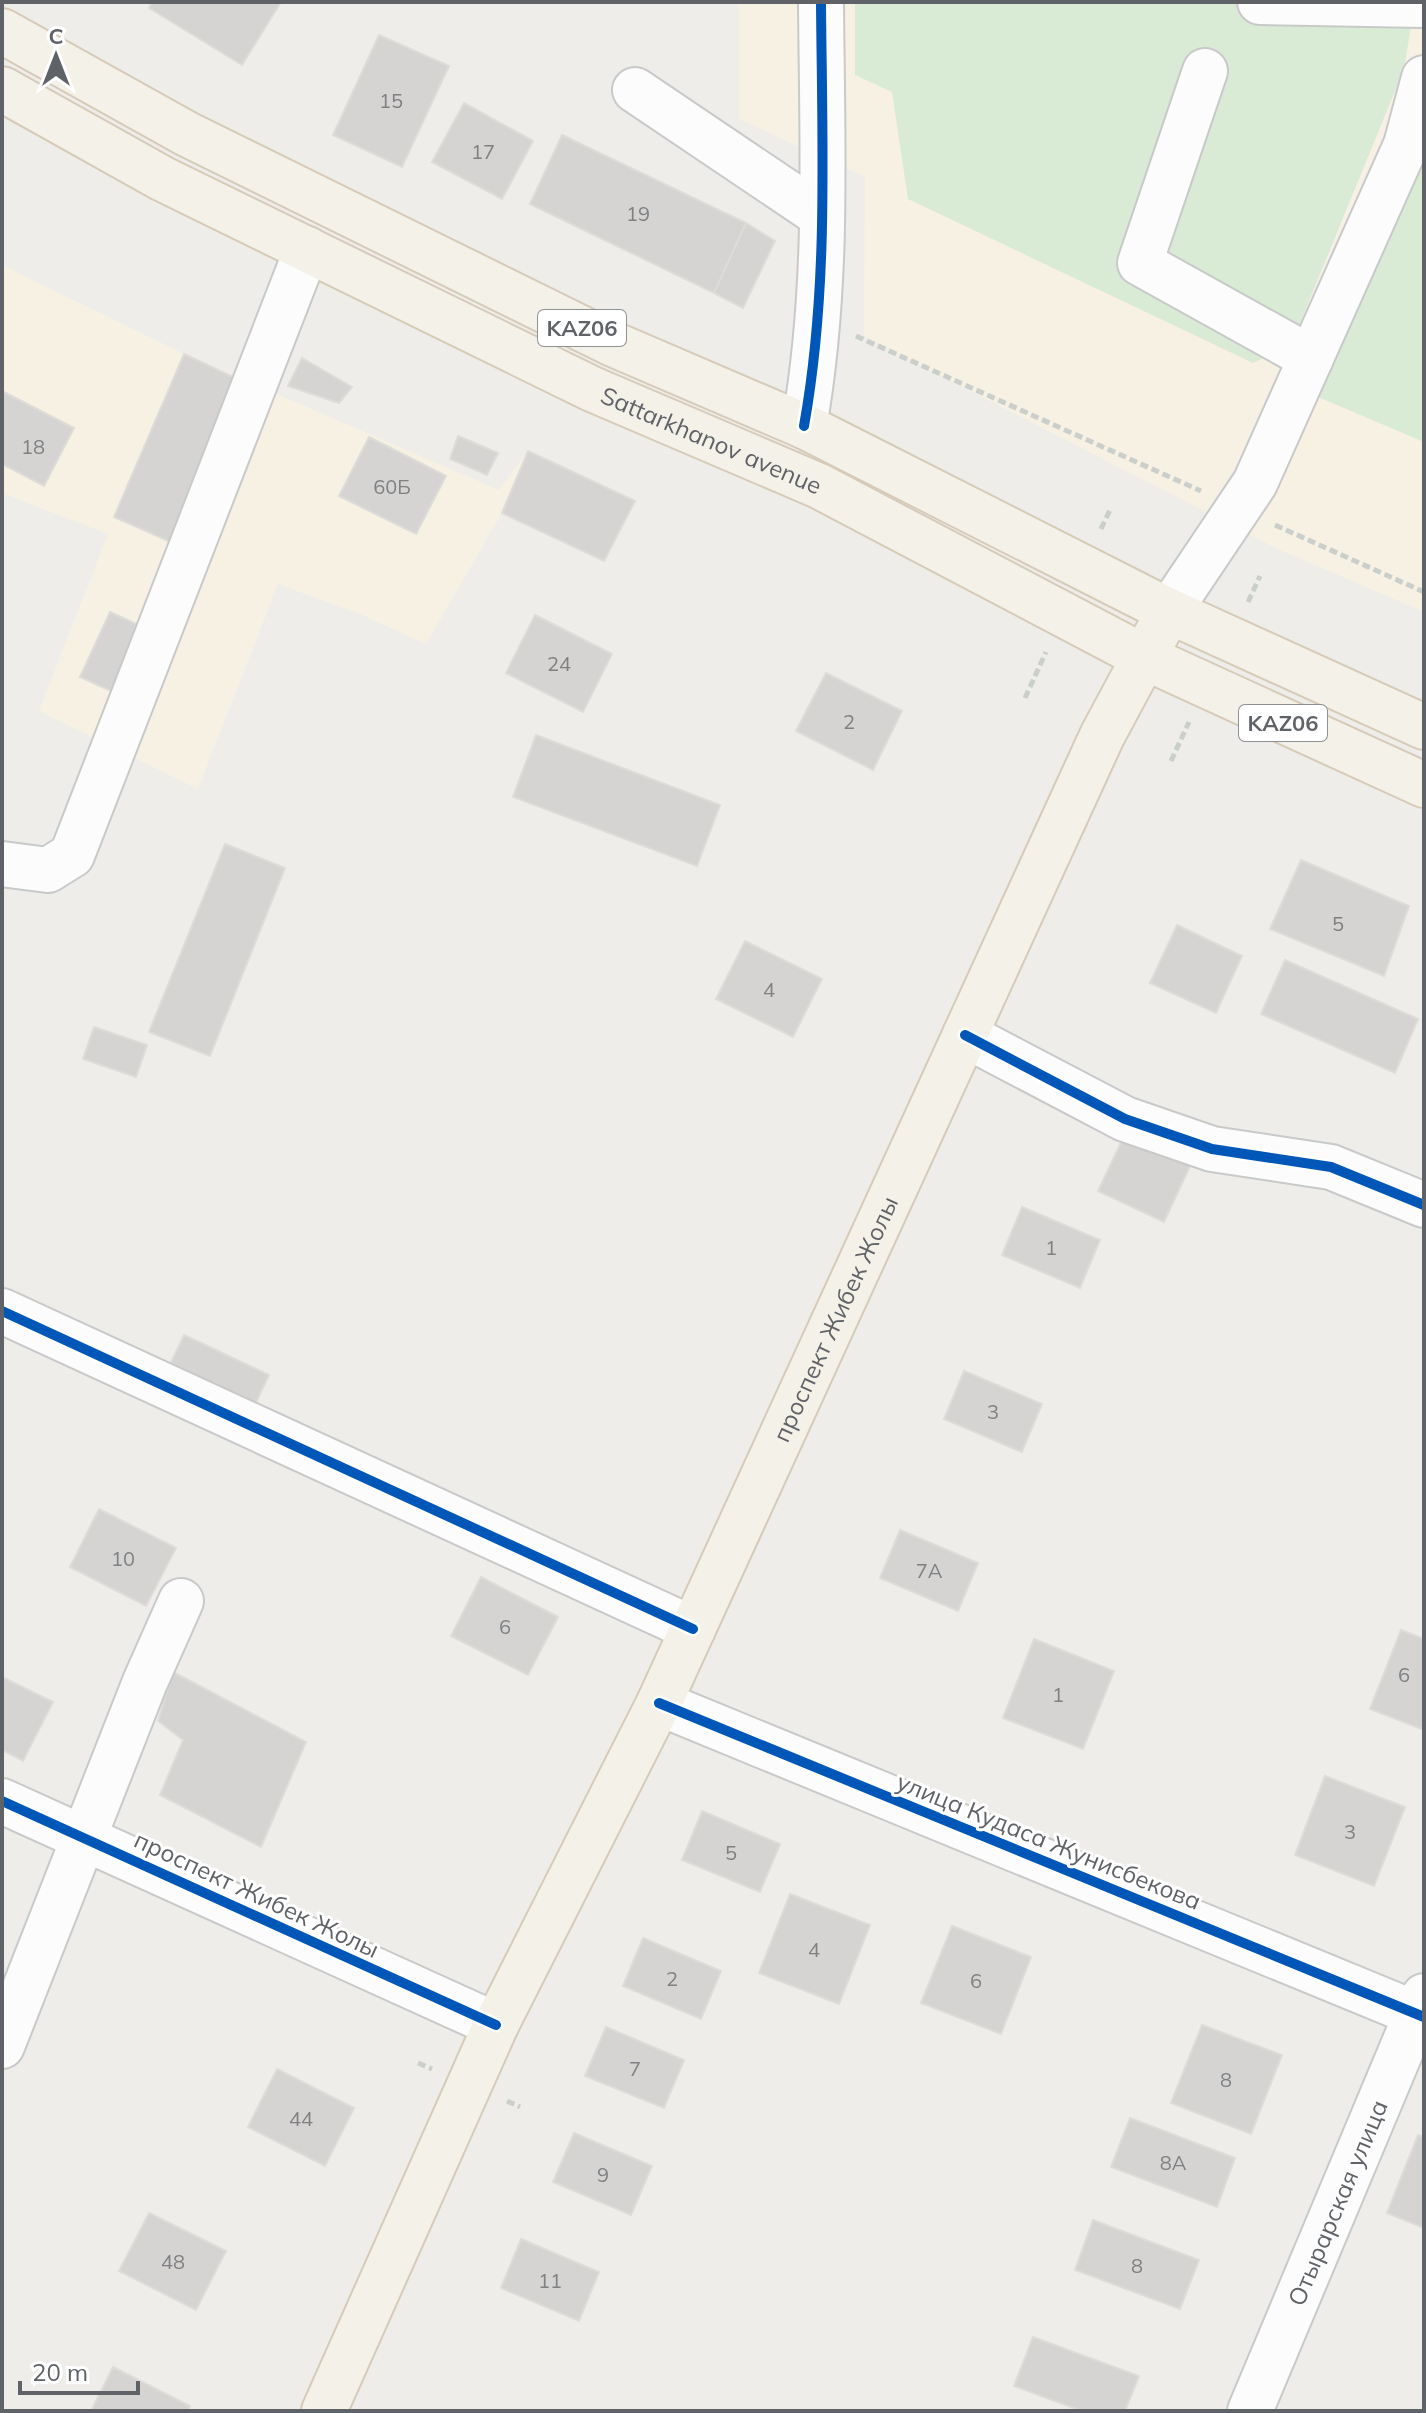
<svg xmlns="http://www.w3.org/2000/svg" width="1426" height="2413" font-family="Mulish,sans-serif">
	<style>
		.commercial { fill: #f7f1e4 }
		.green { fill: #d9ead5 }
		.building { fill: #d5d4d2; stroke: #dedcd8; stroke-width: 2 }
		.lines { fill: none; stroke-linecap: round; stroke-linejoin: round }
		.minor-casing { stroke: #c8c9c9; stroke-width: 48 }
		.major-casing { stroke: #d6cbb8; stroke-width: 48 }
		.path { stroke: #cbcfcc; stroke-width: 5; stroke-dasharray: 8 4; stroke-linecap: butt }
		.minor { stroke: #fcfcfc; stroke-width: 44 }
		.major { stroke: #f4f1e9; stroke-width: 44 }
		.cycleway-casing { stroke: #fff; stroke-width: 15 }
		.cycleway { stroke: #0057b8; stroke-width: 10 }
		.labels { text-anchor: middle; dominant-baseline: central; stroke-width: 6; stroke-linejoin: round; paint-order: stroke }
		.number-label { font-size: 20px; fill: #7e8083 }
		.shield { fill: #fff; stroke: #8f9295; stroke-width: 2 }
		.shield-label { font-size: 22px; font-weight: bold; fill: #5f6367 }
		.street-label { font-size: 24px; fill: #5f6367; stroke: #fff }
	</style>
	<rect width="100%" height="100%" fill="#eeede9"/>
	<path class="commercial" d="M739 2H1424V612L1278 549 864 336 865 177 739 119Z
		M2 265 184 354 499 490 528 451 635 501 604 561 502 513 426 644 360 614 278 584 198 789 39 711 108 534 2 493Z"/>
	<path class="green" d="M855 2H1415L1404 69 1291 345 1253 363 908 199 892 92 855 75Z
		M1424 159V442L1318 397Z"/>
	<path class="building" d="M152 2H281L242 65 149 8Z
		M379 35 449 66 402 167 333 135Z
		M464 103 533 141 502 199 432 162Z
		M562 135 746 223 714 293 530 204Z
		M746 223 775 241 743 308 714 293Z
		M184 354 244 382 175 544 114 517Z
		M302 358 352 387 339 403 288 386Z
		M2 391 74 428 44 486 2 464Z
		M458 436 498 453 487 475 450 459Z
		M369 437 446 476 416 534 339 496Z
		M528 451 635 501 604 561 502 513Z
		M110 612 143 627 113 692 80 677Z
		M535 615 612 654 583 712 506 673Z
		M826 673 902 711 873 770 796 731Z
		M536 735 720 805 697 866 513 797Z
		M225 844 285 868 210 1056 149 1032Z
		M1301 860 1409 906 1384 976 1270 929Z
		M1177 925 1242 956 1216 1013 1150 983Z
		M745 941 822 979 793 1037 716 999Z
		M1285 960 1418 1019 1395 1073 1261 1014Z
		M94 1027 147 1045 136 1077 83 1059Z
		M1125 1134 1191 1164 1164 1222 1098 1191Z
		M1022 1207 1100 1240 1080 1288 1002 1255Z
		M184 1335 269 1375 250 1415 165 1375Z
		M964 1371 1042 1404 1022 1452 944 1419Z
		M99 1509 176 1548 146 1606 70 1567Z
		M900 1530 978 1563 958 1611 880 1578Z
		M481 1577 558 1617 528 1675 451 1636Z
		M1401 1630 1424 1639V1730L1370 1709Z
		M1034 1639 1114 1671 1083 1749 1003 1718Z
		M173 1672 306 1742 261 1847 160 1795 183 1740 158 1721Z
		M2 1677 53 1702 23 1761 2 1750Z
		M1325 1776 1405 1807 1374 1886 1295 1855Z
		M702 1811 780 1844 760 1892 682 1860Z
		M790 1894 870 1925 839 2004 759 1973Z
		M952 1926 1031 1957 1001 2034 921 2003Z
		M643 1938 721 1971 701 2019 623 1986Z
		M1202 2025 1282 2055 1251 2134 1171 2103Z
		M606 2027 684 2060 664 2108 585 2076Z
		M277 2069 354 2108 325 2166 248 2127Z
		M1130 2118 1235 2158 1217 2207 1111 2167Z
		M574 2133 652 2166 631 2215 553 2182Z
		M1418 2135 1424 2137V2228L1387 2213Z
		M149 2213 226 2251 196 2310 119 2271Z
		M1093 2220 1199 2260 1180 2309 1075 2270Z
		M521 2239 599 2272 579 2321 501 2288Z
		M1033 2337 1139 2376 1125 2411H1082L1014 2386Z
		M113 2367 190 2406 188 2411H91Z"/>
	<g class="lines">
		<g class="minor-casing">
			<g id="minor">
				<path d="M1260 2 1424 5"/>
				<path d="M1205 71 1140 263 1311 358"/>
				<path d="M635 90 822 216"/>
				<path d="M804 426C829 287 822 143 821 2"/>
				<path d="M1169 611 1255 483 1406 145 1424 78"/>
				<path d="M2 864 48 870 72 855 307 249"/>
				<path d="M965 1035 1125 1119 1212 1149 1331 1167 1424 1205"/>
				<path d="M2 1311 693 1629"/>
				<path d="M659 1703 1424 2017"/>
				<path d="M2 1801 496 2025"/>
				<path d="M2 2046 145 1682 181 1601"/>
				<path id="s1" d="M1250 2411 1424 1996"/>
			</g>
		</g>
		<g class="major-casing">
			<g id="major">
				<path d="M2 31 187 134 613 344 804 426 1169 611 1424 727"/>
				<path id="s2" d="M2 89 163 179 592 389 819 486 1144 657 1424 785"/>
				<path id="s3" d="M324 2411 496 2025 659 1703 1102 736 1169 611"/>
			</g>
		</g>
		<path class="path" d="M856 336 1201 491
			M1275 525 1424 592
			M1101 529 1111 508
			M1248 602 1260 576
			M1025 698 1046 652
			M1171 761 1189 722
			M418 2063 432 2069
			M507 2101 520 2107"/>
		<use href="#minor" class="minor"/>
		<use href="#major" class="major"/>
		<g class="cycleway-casing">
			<path id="cycleway" d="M804 426C829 287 822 143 821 2
				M965 1035 1125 1119 1212 1149 1331 1167 1424 1205
				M2 1311 693 1629
				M659 1703 1424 2017
				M2 1801 496 2025"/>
		</g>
		<use href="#cycleway" class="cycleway"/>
	</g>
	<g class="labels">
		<g class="number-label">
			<text x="391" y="100">15</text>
			<text x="483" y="151">17</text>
			<text x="638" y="213">19</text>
			<text x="33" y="446">18</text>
			<text x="392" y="486">60Б</text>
			<text x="559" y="663">24</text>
			<text x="849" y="721">2</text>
			<text x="1338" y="923">5</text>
			<text x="769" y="989">4</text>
			<text x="1051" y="1247">1</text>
			<text x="993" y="1411">3</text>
			<text x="123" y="1558">10</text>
			<text x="929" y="1570">7A</text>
			<text x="505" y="1626">6</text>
			<text x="1404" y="1674">6</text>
			<text x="1058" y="1694">1</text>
			<text x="1350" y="1831">3</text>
			<text x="731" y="1852">5</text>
			<text x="814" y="1949">4</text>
			<text x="672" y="1978">2</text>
			<text x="976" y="1980">6</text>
			<text x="635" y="2068">7</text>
			<text x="1226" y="2079">8</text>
			<text x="301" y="2118">44</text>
			<text x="1173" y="2162">8A</text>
			<text x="603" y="2174">9</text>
			<text x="173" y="2261">48</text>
			<text x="1137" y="2265">8</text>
			<text x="550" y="2280">11</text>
		</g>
		<g class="shield">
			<rect x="538" y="310" width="88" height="36" rx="6"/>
			<rect x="1239" y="705" width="88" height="36" rx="6"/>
		</g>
		<g class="shield-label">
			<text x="582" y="328">KАZ06</text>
			<text x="1283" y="723">KАZ06</text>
		</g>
		<g class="street-label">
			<text stroke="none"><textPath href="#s2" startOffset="792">Sattarkhanov avenue</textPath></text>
			<text stroke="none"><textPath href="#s3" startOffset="1206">проспект Жибек Жолы</textPath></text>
			<text transform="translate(1049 1841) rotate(22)">улица Кудаса Жунисбекова</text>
			<text transform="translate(257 1894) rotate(25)">проспект Жибек Жолы</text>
			<text stroke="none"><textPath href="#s1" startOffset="226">Отырарская улица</textPath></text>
		</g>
	</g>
	<rect width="1426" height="2413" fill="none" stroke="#5f6367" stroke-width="8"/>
	<g transform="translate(56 56)" stroke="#ffffff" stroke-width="6" paint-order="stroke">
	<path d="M0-6L14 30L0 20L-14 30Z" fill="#5f6367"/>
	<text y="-12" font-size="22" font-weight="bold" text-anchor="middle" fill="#5f6367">С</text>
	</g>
	<path d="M20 2381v12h118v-12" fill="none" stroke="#5f6367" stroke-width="4"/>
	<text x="32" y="2381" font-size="24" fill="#5f6367" stroke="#ffffff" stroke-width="6" paint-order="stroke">20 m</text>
</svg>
